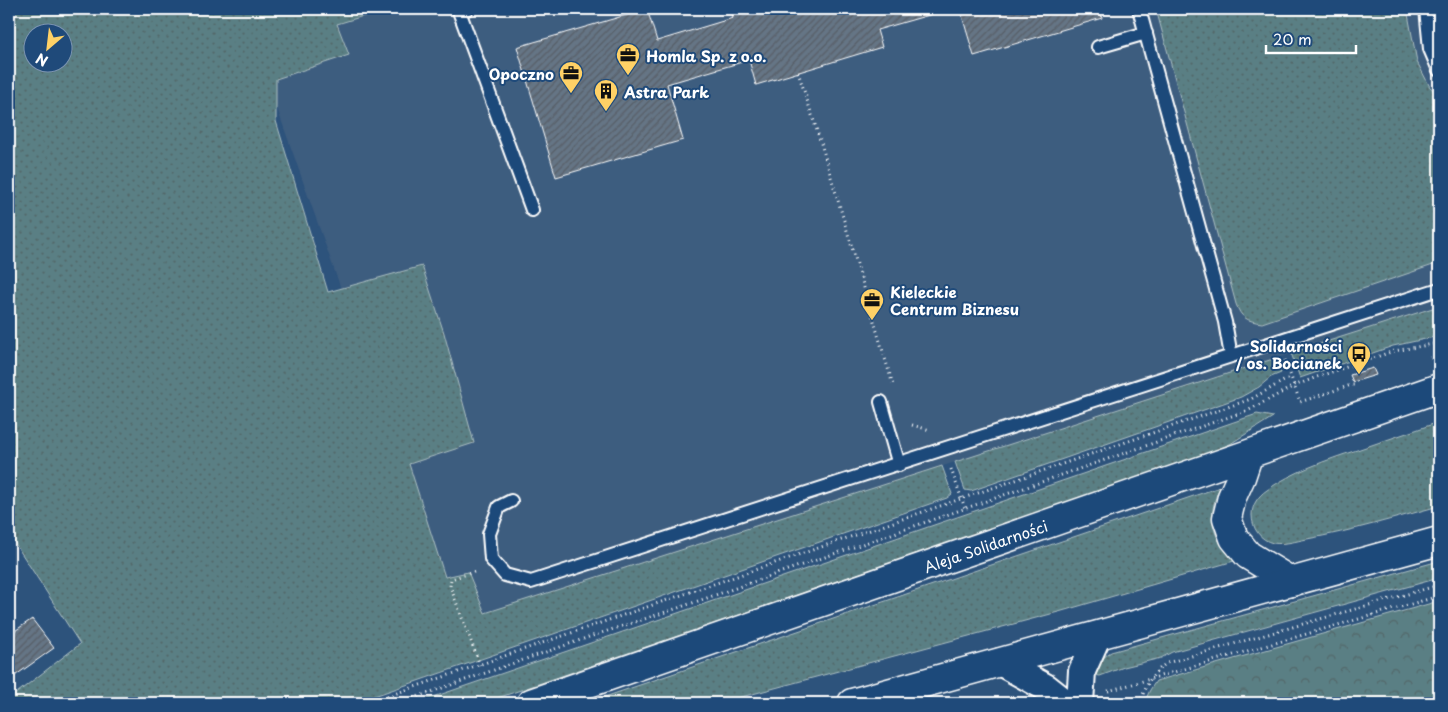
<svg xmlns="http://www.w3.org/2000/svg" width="1448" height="712" font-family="'Playpen Sans',sans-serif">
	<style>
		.built { fill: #3e5d7f }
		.grass { fill: url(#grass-dots); stroke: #acbfc2; fill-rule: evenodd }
		.forest { fill: url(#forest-crowns); stroke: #acbfc2 }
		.building { fill: url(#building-hatch); stroke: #fff }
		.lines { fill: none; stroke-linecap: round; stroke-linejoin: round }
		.service-casing { stroke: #fff; stroke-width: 16 }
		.minor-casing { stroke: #fff; stroke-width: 30 }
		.primary-casing { stroke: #fff; stroke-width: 31 }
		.path { stroke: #fff; stroke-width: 3; stroke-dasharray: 1 4; stroke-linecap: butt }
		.service { stroke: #1f4a7a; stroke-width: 12 }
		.minor { stroke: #1f4a7a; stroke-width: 26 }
		.primary { stroke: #1f4a7a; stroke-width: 28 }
		.labels { text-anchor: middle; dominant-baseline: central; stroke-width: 4; stroke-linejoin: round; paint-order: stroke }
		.poi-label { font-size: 15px; font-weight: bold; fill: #fff; stroke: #1f4a7a; text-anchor: start }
		.street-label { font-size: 15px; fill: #fff; stroke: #1f4a7a }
	</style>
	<defs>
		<pattern id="grass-dots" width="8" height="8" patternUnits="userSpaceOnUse" patternTransform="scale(1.25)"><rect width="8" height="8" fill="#5a7f84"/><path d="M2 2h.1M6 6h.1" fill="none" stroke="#536668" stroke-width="1.8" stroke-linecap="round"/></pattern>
		<pattern id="forest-crowns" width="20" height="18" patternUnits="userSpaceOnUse" patternTransform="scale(1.25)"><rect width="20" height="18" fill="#5a7f84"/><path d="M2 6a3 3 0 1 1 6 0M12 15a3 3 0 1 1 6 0" fill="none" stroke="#536668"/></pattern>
		<pattern id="building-hatch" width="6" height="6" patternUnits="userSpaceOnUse" patternTransform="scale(1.25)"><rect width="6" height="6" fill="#657585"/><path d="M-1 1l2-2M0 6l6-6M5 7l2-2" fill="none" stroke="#575e66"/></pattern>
	</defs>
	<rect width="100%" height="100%" fill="#2d537c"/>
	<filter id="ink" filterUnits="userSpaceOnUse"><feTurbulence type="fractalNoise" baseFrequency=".02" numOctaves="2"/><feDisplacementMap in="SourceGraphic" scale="10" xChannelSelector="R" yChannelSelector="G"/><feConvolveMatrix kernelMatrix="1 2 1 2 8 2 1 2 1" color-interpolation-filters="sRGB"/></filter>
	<g filter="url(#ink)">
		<path class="built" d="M242 9H1439V306L955 462 461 628Z"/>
		<path class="grass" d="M9 9H387L337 24 349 55 276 79V121L328 292 422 266 444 333 474 443 409 464 445 577 468 572 485 613 942 466 952 494 947 498 354 703H9V699L80 644 9 534ZM32 32H62V62H32Z
			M1156 9H1407L1417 62 1430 87 1439 95V263L1262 323C1247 321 1241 318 1236 304Z
			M1439 306V336L1393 346 1300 378 1291 353Z
			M1276 358 1281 373 1271 377 1259 387 1241 397 971 491 965 490 955 462Z
			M1257 414 1273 417 1230 444 1201 456 483 703H416Z
			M1439 422V506C1395 518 1352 531 1307 539 1296 541 1284 545 1273 543 1260 540 1252 528 1252 515 1252 505 1258 496 1267 490 1292 472 1327 460 1357 450 1384 441 1412 431 1439 422Z
			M1220 487C1206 517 1212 537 1234 561L1062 611 719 703H587Z
			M1439 561V578L1172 652 1161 658 1124 667 1100 676 1094 675C1098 665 1102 657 1111 652Z"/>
		<path class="forest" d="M1439 601V703H1144L1150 690 1156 681Z"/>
		<path class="building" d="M647 9 657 41 733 18 731 9H950L877 30 882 47 756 85 749 60 667 84 683 140 556 177 517 47Z
			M960 9H1099L1102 18 974 56Z
			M1373 368 1376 375 1353 382 1350 375Z
			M32 619 54 648 9 680V635Z"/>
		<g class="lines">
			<g class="service-casing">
				<path id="service" d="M467 9 459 11 532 210
					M1139 9 1225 322 1231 356
					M1426 9 1430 49 1439 70
					M1098 47 1146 33
					M881 402 899 465
					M511 501 499 507 489 534 491 559 505 575 531 582 1439 289"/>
			</g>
			<g class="minor-casing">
				<path id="minor" d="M1000 662 1047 688 1066 703
					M1080 703 1082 671 1098 635"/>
			</g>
			<g class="primary-casing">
				<g id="primary">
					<path d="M1248 456 1241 477 1232 497 1227 518 1234 538 1248 555 1292 582"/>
					<path id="s1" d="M531 703 1439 388"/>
					<path d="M852 703 1439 541"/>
				</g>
			</g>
			<path class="path" d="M798 72 820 140 893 385
				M1430 358 1439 355
				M1285 360 1300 402 1351 385H1354
				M912 425 930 430
				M951 469 965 508
				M474 572 451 579 450 586 480 665
				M1108 691 1439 596
				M368 703 1251 399 1291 377
				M399 703 595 635 675 609 1249 410 1294 386 1317 377 1394 351 1439 343
				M1139 703C1148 684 1149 676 1167 663L1439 585"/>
			<use href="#service" class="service"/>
			<use href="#minor" class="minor"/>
			<use href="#primary" class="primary"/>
		</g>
	</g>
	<defs>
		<g id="office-pin" transform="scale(1.25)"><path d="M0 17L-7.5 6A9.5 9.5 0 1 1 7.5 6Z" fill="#ffd166" stroke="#1f4a7a"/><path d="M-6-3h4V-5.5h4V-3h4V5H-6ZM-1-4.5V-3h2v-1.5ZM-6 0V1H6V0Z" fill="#111"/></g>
		<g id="building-pin" transform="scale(1.25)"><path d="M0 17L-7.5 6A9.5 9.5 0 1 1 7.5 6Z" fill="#ffd166" stroke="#1f4a7a"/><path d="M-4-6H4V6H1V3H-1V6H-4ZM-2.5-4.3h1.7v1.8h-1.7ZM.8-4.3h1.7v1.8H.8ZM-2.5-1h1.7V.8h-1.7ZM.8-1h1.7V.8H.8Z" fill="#111"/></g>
		<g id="bus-pin" transform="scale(1.25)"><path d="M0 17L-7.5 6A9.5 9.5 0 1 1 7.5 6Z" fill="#ffd166" stroke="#1f4a7a"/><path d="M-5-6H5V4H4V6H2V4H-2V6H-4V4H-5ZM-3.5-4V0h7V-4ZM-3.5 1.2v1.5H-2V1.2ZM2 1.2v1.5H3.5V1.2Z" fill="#111"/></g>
	</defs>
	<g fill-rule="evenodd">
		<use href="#office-pin" x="628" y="55"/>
		<use href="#office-pin" x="571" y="73"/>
		<use href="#building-pin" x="606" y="91"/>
		<use href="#office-pin" x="872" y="300"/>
		<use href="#bus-pin" x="1359" y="354"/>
	</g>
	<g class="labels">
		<g class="poi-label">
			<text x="646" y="55">Homla Sp. z o.o.</text>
			<text x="554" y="73" text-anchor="end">Opoczno</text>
			<text x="624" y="91">Astra Park</text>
			<text x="890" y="291">Kieleckie<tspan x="890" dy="17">Centrum Biznesu</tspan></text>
			<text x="1342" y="345" text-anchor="end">Solidarności<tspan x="1342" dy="17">/ os. Bocianek</tspan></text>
		</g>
		<g class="street-label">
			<text stroke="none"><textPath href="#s1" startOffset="481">Aleja Solidarności</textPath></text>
		</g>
	</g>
	<rect width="1448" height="712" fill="none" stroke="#1f4a7a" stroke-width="30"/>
	<rect x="15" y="15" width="1418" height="682" fill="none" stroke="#fff" stroke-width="2" filter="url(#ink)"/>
	<g transform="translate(48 48) rotate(208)"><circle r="24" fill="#1f4a7a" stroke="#7992af"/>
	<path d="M0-4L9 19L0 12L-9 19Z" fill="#ffd166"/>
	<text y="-8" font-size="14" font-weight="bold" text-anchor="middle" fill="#ffffff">N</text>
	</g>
	<path d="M1266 45v8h90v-8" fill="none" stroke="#ffffff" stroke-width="2.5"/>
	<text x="1273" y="45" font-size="15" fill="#ffffff" stroke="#1f4a7a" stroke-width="4" paint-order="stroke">20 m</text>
</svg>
